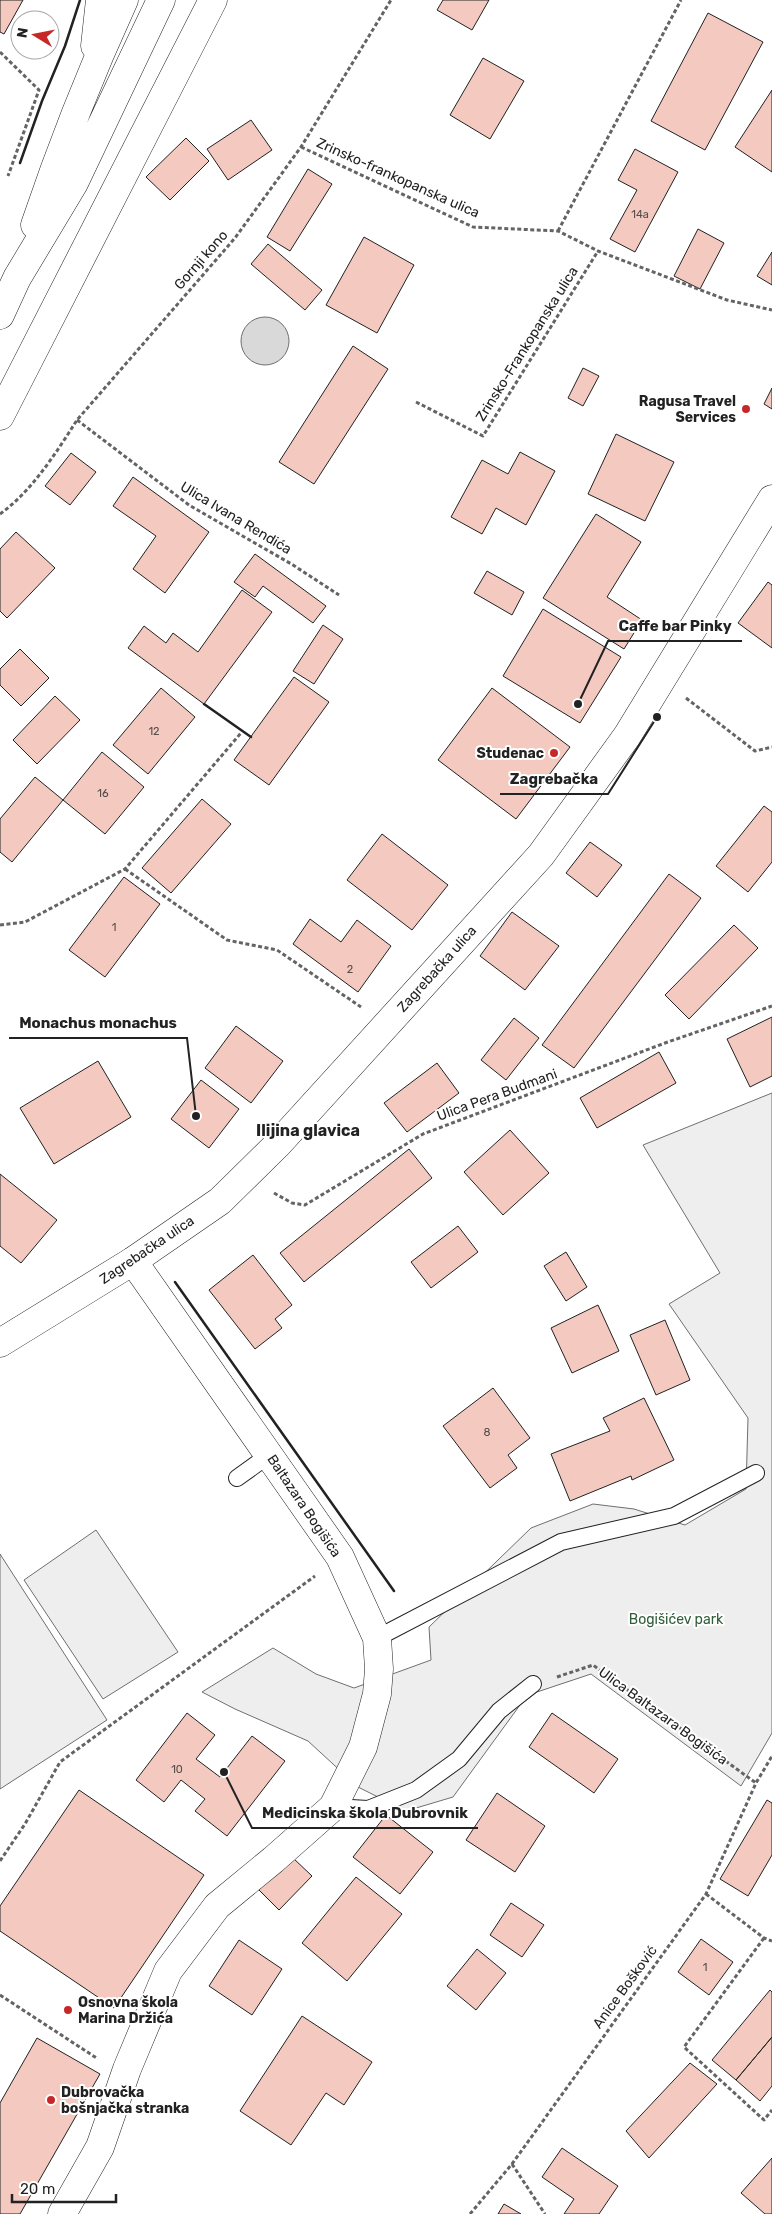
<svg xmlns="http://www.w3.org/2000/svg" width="772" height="2214" font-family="Rubik,sans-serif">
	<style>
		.green { fill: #eee; stroke: #6f6f6f }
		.water { fill: #d9d9d9; stroke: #6f6f6f }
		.building { fill: #f3c9c0; stroke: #222 }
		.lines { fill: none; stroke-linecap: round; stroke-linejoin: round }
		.service-casing { stroke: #222; stroke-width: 18 }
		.minor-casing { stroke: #222; stroke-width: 29 }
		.tertiary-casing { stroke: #222; stroke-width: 29 }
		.secondary-casing { stroke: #222; stroke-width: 29 }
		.path { stroke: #646464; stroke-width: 3; stroke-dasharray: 4 2.5; stroke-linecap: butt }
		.service { stroke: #fff; stroke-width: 16 }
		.minor { stroke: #fff; stroke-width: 28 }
		.tertiary { stroke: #fff; stroke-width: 28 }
		.secondary { stroke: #fff; stroke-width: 28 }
		.wall { stroke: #222; stroke-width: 2.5 }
		.poi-dot { fill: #c62828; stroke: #fff; stroke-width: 2 }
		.labels { text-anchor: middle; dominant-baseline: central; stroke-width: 4; stroke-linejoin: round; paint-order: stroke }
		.number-label { font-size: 11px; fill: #564c4a }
		.street-label { font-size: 14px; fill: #222; stroke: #fff }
		.poi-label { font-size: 14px; font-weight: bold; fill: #222; stroke: #fff; text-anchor: end }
		.park-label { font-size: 14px; fill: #2f5e38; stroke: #fff }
		.quarter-label { font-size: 16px; font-weight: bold; fill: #222; stroke: #fff }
		.leader { fill: none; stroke: #222; stroke-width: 2 }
		.callout-dot { fill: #222; stroke: #fff; stroke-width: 2 }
		.callout-label { font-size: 15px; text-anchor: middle; font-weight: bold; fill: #222; stroke: #fff; stroke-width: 4; stroke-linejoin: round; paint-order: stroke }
	</style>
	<rect width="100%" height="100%" fill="#fff"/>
	<path class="green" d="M772 1093V1733L741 1786 591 1674 537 1692 520 1705 453 1797 406 1811 358 1787 308 1741 235 1709 202 1692 273 1648 316 1674 354 1688 431 1660 429 1627 531 1528 593 1504 634 1509 685 1525 746 1489 748 1418 669 1304 720 1273 643 1145Z
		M96 1530 178 1652 103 1699 24 1580Z
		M0 1554 107 1720 0 1789Z"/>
	<path class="water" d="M241 341a24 24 0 1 1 48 0a24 24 0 1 1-48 0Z"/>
	<path class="building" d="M0 0H23L4 34 0 32Z
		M443 0H489L472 30 437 10Z
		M708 13 763 42 705 150 651 121Z
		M483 58 524 81 490 139 450 115Z
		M772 90V172L735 147Z
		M251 120 272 150 228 180 207 149Z
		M186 138 209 161 170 200 146 177Z
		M635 149 678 172 635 252 610 239 637 190 618 180Z
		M308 169 332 184 290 251 267 237Z
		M698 229 724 243 700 289 674 276Z
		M364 237 414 265 377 333 326 305Z
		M268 244 322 290 305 310 251 264Z
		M772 252V285L757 276Z
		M353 346 388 369 314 484 279 462Z
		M583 368 599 376 583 406 568 398Z
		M772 388V409L764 404Z
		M616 434 674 462 645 521 588 494Z
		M520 452 555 471 526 525 496 508 482 534 451 517 482 460 508 474Z
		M71 453 96 472 70 505 45 486Z
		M133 477 209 532 165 593 133 569 156 536 113 506Z
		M596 514 641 542 607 597 642 620 624 649 543 598Z
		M16 532 55 568 7 618 0 611V549Z
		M255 554 326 606 313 623 263 586 255 597 234 582Z
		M487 571 524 592 512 615 474 593Z
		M768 582 772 585V648L738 623Z
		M242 590 272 612 204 704 128 648 144 626 166 643 173 633 198 652Z
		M543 609 621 657 580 723 503 676Z
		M323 625 343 639 314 684 293 671Z
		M20 649 49 678 21 706 0 685V669Z
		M294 677 329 702 269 785 234 760Z
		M161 688 195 717 148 774 113 745Z
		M492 688 570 747 516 819 438 760Z
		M55 696 80 720 37 764 13 740Z
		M102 752 144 787 105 834 63 800Z
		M35 777 63 800 12 862 0 852V819Z
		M202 799 231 824 171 893 142 868Z
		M764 806 772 812V862L748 892 716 866Z
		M382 834 448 885 412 930 347 880Z
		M590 842 622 865 597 897 566 873Z
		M669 874 701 898 574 1068 542 1045Z
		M124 877 160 904 105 977 69 950Z
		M512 912 559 946 525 990 480 956Z
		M310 919 341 942 357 920 391 946 358 992 293 944Z
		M734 925 758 948 689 1019 665 995Z
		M772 1017V1076L750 1087 727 1039Z
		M514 1018 539 1038 506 1080 481 1060Z
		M236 1026 283 1061 251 1103 205 1068Z
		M659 1052 676 1083 597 1128 580 1098Z
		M98 1061 131 1117 54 1164 20 1108Z
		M437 1063 459 1093 407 1132 384 1103Z
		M201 1080 239 1109 209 1148 171 1119Z
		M510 1130 549 1173 503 1215 464 1172Z
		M409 1149 432 1178 304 1282 280 1253Z
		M0 1174 57 1220 21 1263 0 1246Z
		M458 1226 478 1252 431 1288 411 1262Z
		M566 1252 587 1287 566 1301 544 1266Z
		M253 1255 292 1305 275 1319 282 1328 255 1349 209 1290Z
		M598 1305 619 1351 572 1373 551 1328Z
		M665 1320 690 1380 656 1395 630 1335Z
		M493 1388 530 1438 508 1455 517 1468 490 1488 443 1426Z
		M644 1398 674 1460 632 1480 631 1476 570 1501 551 1454 610 1431 603 1418Z
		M187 1713 215 1735 196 1759 220 1777 252 1736 285 1761 227 1836 195 1811 205 1799 181 1780 164 1802 136 1780Z
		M552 1713 618 1759 594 1793 529 1747Z
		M79 1790 204 1875 114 2008 0 1931V1906Z
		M497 1793 545 1826 515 1872 466 1840Z
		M767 1800 772 1803V1855L748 1896 720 1879Z
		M386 1815 433 1852 400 1894 353 1857Z
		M292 1857 312 1876 279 1910 259 1890Z
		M356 1877 402 1914 347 1981 302 1943Z
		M511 1903 544 1925 522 1957 490 1935Z
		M701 1939 733 1962 709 1995 678 1972Z
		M239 1940 282 1969 252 2015 209 1986Z
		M477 1949 506 1973 476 2010 447 1986Z
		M770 1990 772 1992V2037L736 2080 712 2060Z
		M302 2016 372 2062 344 2105 326 2093 291 2145 240 2111Z
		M772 2037V2086L760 2101 736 2080Z
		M37 2038 100 2074 20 2214H0V2103Z
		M690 2063 717 2084 649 2158 626 2131Z
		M562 2148 618 2186 599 2214H564L574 2199 542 2177Z
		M772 2158V2214H765L741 2193Z
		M504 2204 521 2214H498Z"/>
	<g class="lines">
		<g class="service-casing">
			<path id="service" d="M237 1478 269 1455
				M377 1638 561 1542 674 1516 756 1473
				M333 1807 368 1809 416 1790 459 1759 499 1711 533 1684"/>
		</g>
		<g class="minor-casing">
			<path id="minor" d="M62 2214 100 2147 127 2069 168 1971 217 1906 273 1860 333 1807 363 1747 377 1694 379 1669 377 1638 340 1557 133 1261"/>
		</g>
		<g class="tertiary-casing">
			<path id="tertiary" d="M0 1343 133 1261 220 1201 278 1144 541 855 627 736 772 499"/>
		</g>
		<g class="secondary-casing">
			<path id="secondary" d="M95 46 100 0
				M35 225C61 148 90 74 124 0
				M0 315 17 278 74 183 161 0
				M0 416 213 0"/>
		</g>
		<path class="path" d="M0 52 39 90 8 176
			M301 147 473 227 558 231 598 251 727 300 772 310
			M558 231 681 0
			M416 402 483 436 598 251
			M77 420 189 505 293 565 339 595
			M0 514C32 491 56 453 77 420L235 238 301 147 391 0
			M686 698 755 751 772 747
			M125 869 227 940 277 950 361 1007
			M0 925 25 922 125 869 241 733
			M274 1193 292 1203 305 1205 423 1134 665 1043 772 1006
			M557 1677 593 1665 756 1783
			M0 1861 25 1824 60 1762 315 1576
			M706 1894 764 1938 772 1941
			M764 1938 684 2047 764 2120 772 2110
			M0 1995 98 2059
			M512 2164 545 2214
			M470 2214 512 2164 706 1894 756 1783 772 1756"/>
		<use href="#service" class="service"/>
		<use href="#minor" class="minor"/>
		<use href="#tertiary" class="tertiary"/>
		<use href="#secondary" class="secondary"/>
		<path class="wall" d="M20 163 42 101 65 46 80 0
			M204 704 251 737
			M175 1282 394 1591"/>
	</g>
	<g class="poi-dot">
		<circle cx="746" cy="409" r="5"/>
		<circle cx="554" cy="753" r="5"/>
		<circle cx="68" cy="2010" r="5"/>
		<circle cx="51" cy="2100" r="5"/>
	</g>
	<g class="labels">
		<g class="number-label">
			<text x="640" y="214">14a</text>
			<text x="154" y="731">12</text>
			<text x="103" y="793">16</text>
			<text x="114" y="927">1</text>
			<text x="350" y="969">2</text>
			<text x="487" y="1432">8</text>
			<text x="177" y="1769">10</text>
			<text x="705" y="1967">1</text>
		</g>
		<g class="street-label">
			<text transform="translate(398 178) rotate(24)">Zrinsko-frankopanska ulica</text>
			<text transform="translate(201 260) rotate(-49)">Gornji kono</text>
			<text transform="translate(527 344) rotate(-58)">Zrinsko-Frankopanska ulica</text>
			<text transform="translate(236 518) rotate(31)">Ulica Ivana Rendića</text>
			<text transform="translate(437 969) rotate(-48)">Zagrebačka ulica</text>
			<text transform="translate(497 1095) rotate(-20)">Ulica Pera Budmani</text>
			<text transform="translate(147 1250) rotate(-34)">Zagrebačka ulica</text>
			<text transform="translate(304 1506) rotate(56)">Baltazara Bogišića</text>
			<text transform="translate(663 1716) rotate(36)">Ulica Baltazara Bogišića</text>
			<text transform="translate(625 1987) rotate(-54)">Anice Bošković</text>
		</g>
		<g class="poi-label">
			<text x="736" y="401">Ragusa Travel<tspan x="736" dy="16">Services</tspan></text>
			<text x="544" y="753">Studenac</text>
			<text x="78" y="2002" text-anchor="start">Osnovna škola<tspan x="78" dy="16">Marina Držića</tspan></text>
			<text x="61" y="2092" text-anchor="start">Dubrovačka<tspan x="61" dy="16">bošnjačka stranka</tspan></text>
		</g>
		<g class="park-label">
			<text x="676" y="1619">Bogišićev park</text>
		</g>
		<g class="quarter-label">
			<text x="308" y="1130">Ilijina glavica</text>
		</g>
	</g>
	<path class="leader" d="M578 704L608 641H742M657 717L608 794H500M196 1116L187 1038H9M224 1772L252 1828H478"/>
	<g class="callout-dot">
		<circle cx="578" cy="704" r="5"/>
		<circle cx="657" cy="717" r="5"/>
		<circle cx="196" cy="1116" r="5"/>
		<circle cx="224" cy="1772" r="5"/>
	</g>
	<g class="callout-label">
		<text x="675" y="631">Caffe bar Pinky</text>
		<text x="554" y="784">Zagrebačka</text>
		<text x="98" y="1028">Monachus monachus</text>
		<text x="365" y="1818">Medicinska škola Dubrovnik</text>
	</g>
	<g transform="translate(35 35) rotate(280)"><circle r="24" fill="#ffffff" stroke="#a7a7a7"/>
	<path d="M0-4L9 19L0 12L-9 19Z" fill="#c62828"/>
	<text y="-8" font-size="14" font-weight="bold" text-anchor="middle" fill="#222222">N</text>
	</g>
	<path d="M12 2194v8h104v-8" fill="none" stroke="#222222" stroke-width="2.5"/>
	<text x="20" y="2194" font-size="15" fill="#222222" stroke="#ffffff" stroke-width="4" paint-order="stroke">20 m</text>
</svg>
